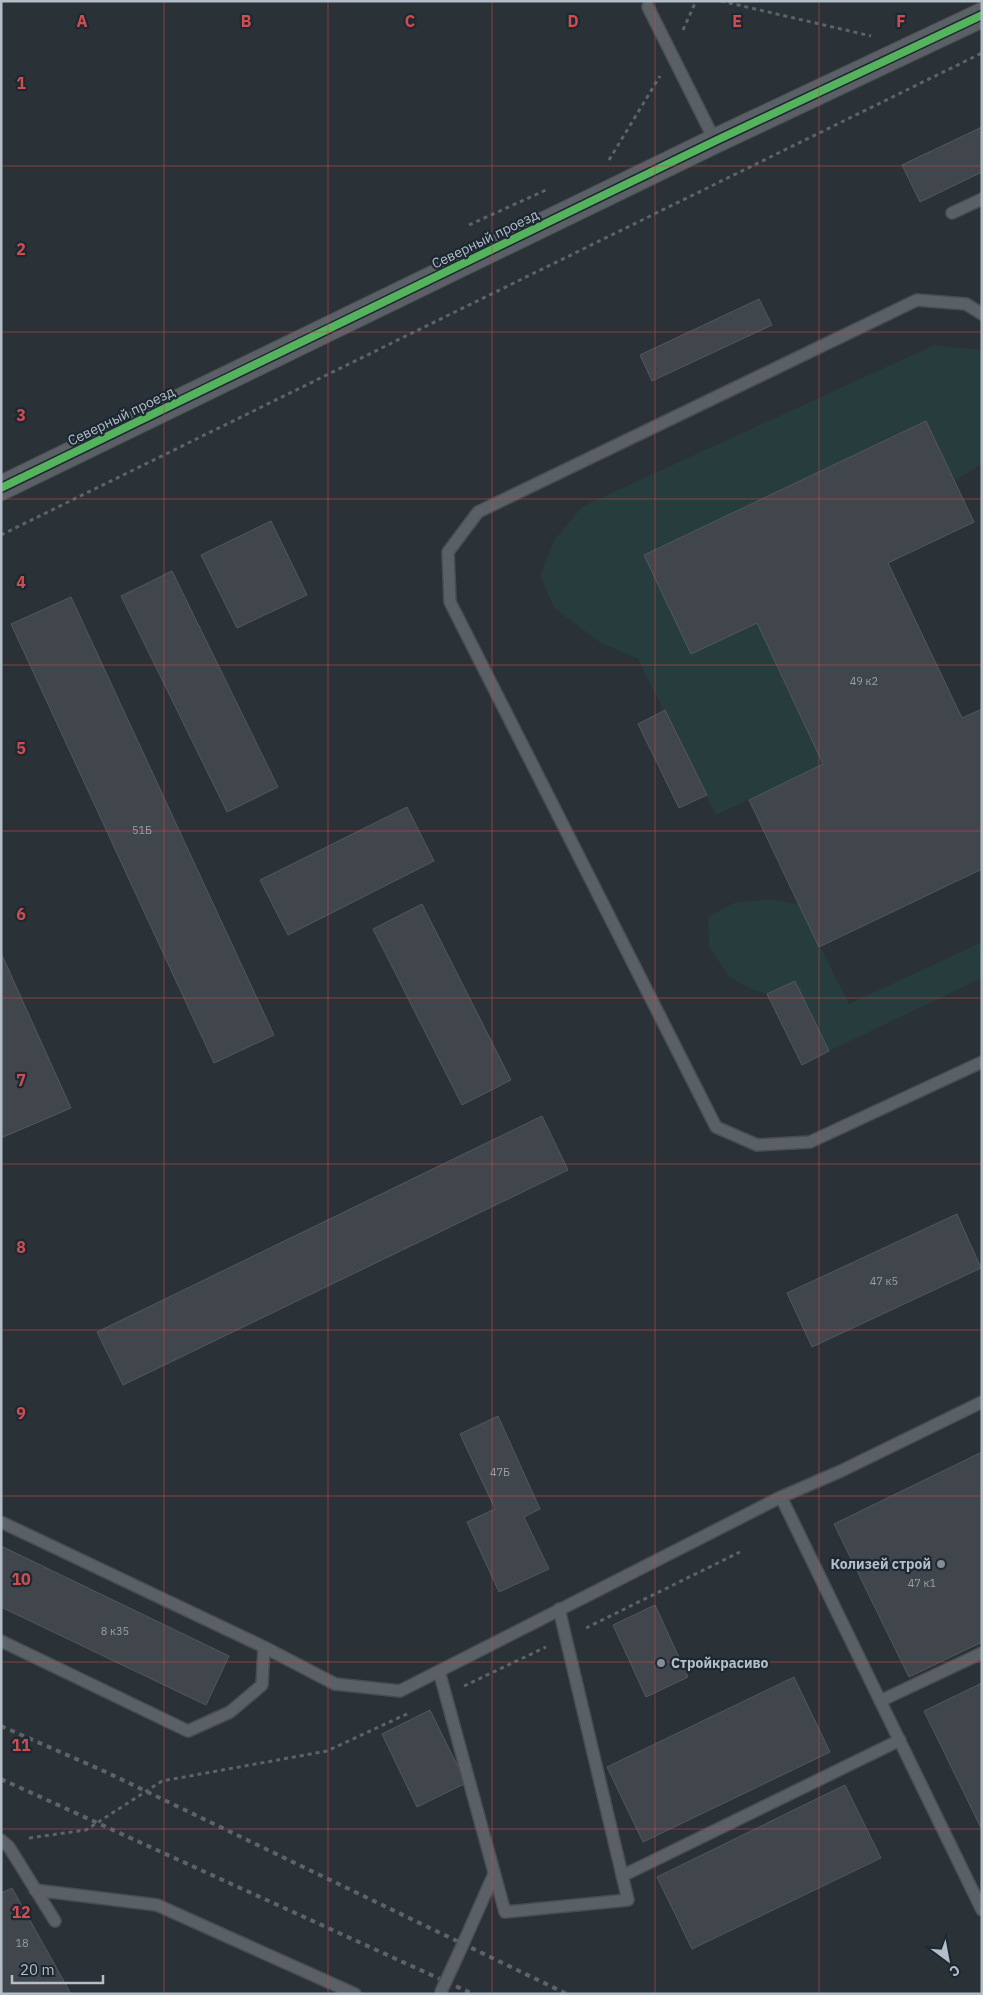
<svg xmlns="http://www.w3.org/2000/svg" width="983" height="1995" font-family="'IBM Plex Sans',sans-serif">
	<style>
		.green { fill: #273c3d }
		.building { fill: #41464c; stroke: #52585f }
		.lines { fill: none; stroke-linecap: round; stroke-linejoin: round }
		.lane-casing { stroke: #484d52; stroke-width: 14 }
		.street-casing { stroke: #484d52; stroke-width: 26 }
		.path { stroke: #5d6369; stroke-width: 3; stroke-dasharray: 4 4; stroke-linecap: butt }
		.lane { stroke: #5a6065; stroke-width: 11 }
		.street { stroke: #5a6065; stroke-width: 24 }
		.rail { stroke: #5e6369; stroke-width: 4; stroke-dasharray: 5 5; stroke-linecap: butt }
		.lane-bridge-casing { stroke: #484d52; stroke-width: 14; stroke-linecap: butt }
		.lane-bridge { stroke: #5a6065; stroke-width: 11 }
		.cycleway-casing { stroke: #1d2832; stroke-width: 11 }
		.cycleway { stroke: #56b35d; stroke-width: 8 }
		.grid { fill: none; stroke: #ce4e50; stroke-width: 1; stroke-opacity: 0.55 }
		.poi-dot { fill: #848d95; stroke: #1d2832; stroke-width: 2 }
		.labels { text-anchor: middle; dominant-baseline: central; stroke-width: 4.5; stroke-linejoin: round; paint-order: stroke }
		.number-label { font-size: 11px; fill: #97a0a9 }
		.street-label { font-size: 14px; fill: #b4bec8; stroke: #1d2832 }
		.poi-label { font-size: 14px; font-weight: bold; fill: #b4bec8; stroke: #1d2832; text-anchor: end }
		.grid-label { font-size: 16px; text-anchor: middle; font-weight: bold; fill: #ce4e50; stroke: #1d2832; stroke-width: 4.5; stroke-linejoin: round; paint-order: stroke }
	</style>
	<rect width="100%" height="100%" fill="#2a3137"/>
	<path class="green" d="M934 345 982 350V464L954 481 925 421 644 555 757 623 823 764 716 815 638 659 601 643 554 608 540 576 555 539 583 506Z
		M770 899 799 905 849 1004 982 942V978L829 1051 795 981 767 994 749 988 729 977 709 946 708 917 734 903Z"/>
	<path class="building" d="M982 127V172L920 202 902 165Z
		M759 299 772 325 652 381 640 355Z
		M926 421 974 522 888 563 962 718 982 709V869L819 947 749 800 823 764 757 623 691 654 644 555Z
		M271 521 307 595 237 628 201 555Z
		M172 571 278 787 227 812 121 596Z
		M71 597 274 1035 214 1063 11 624Z
		M665 710 707 795 679 808 638 724Z
		M407 807 434 861 288 935 260 880Z
		M422 904 511 1080 462 1105 373 929Z
		M1 953 71 1108 1 1138Z
		M795 981 829 1051 802 1065 767 994Z
		M542 1116 568 1170 123 1385 97 1332Z
		M957 1214 981 1268 812 1347 787 1293Z
		M498 1416 540 1509 524 1517 549 1569 499 1592 467 1522 495 1509 460 1434Z
		M982 1452V1642L909 1677 834 1524Z
		M1 1546 229 1656 206 1705 1 1607Z
		M655 1605 688 1677 646 1697 613 1625Z
		M794 1677 830 1752 643 1842 607 1767Z
		M982 1683V1830L924 1711Z
		M430 1710 466 1783 417 1807 382 1734Z
		M845 1785 881 1858 692 1949 657 1877Z
		M12 1888 71 1994H2L1 1893Z"/>
	<g class="lines">
		<g class="lane-casing">
			<path id="lane" d="M648 7 715 141
				M952 213 982 199
				M982 314 966 304 917 300 478 512 448 552 450 602 716 1127 757 1145 810 1142 982 1062
				M781 1497 982 1910
				M1 1522 264 1647 335 1684 400 1691 781 1497 841 1471 982 1402
				M1 1641 188 1731 230 1712 262 1685 264 1647
				M439 1671 505 1912 628 1900 559 1609
				M880 1701 982 1653
				M1 1840 9 1847 55 1921
				M622 1876 900 1740
				M35 1890 157 1905 355 1994
				M463 1944 494 1874"/>
		</g>
		<g class="street-casing">
			<path id="street" d="M1 488 715 141 982 15"/>
		</g>
		<path class="path" d="M721 1 871 36
			M683 30 696 1
			M609 160 660 76
			M469 225 546 190
			M1 535 982 53
			M586 1628 740 1552
			M464 1686 546 1647
			M29 1838 86 1830 162 1781 327 1751 409 1713"/>
		<use href="#lane" class="lane"/>
		<use href="#street" class="street"/>
		<path class="rail" d="M1 1726 106 1772 567 1994
			M1 1779 473 1994"/>
		<g class="lane-bridge-casing">
			<path id="lane-bridge" d="M440 1994 463 1944"/>
		</g>
		<use href="#lane-bridge" class="lane-bridge"/>
		<g class="cycleway-casing">
			<path id="cycleway" d="M1 488 715 141 982 15"/>
		</g>
		<use href="#cycleway" class="cycleway"/>
	</g>
	<path class="grid" d="M164 1V1994M328 1V1994M492 1V1994M655 1V1994M819 1V1994M1 166H982M1 332H982M1 499H982M1 665H982M1 831H982M1 998H982M1 1164H982M1 1330H982M1 1496H982M1 1662H982M1 1829H982"/>
	<g class="poi-dot">
		<circle cx="941" cy="1564" r="5"/>
		<circle cx="661" cy="1663" r="5"/>
	</g>
	<g class="labels">
		<g class="number-label">
			<text x="864" y="681">49 к2</text>
			<text x="142" y="830">51Б</text>
			<text x="884" y="1281">47 к5</text>
			<text x="500" y="1472">47Б</text>
			<text x="922" y="1583">47 к1</text>
			<text x="115" y="1631">8 к35</text>
			<text x="22" y="1943">18</text>
		</g>
		<g class="street-label">
			<text transform="translate(485 239) rotate(-26)">Северный проезд</text>
			<text transform="translate(121 416) rotate(-26)">Северный проезд</text>
		</g>
		<g class="poi-label">
			<text x="931" y="1564">Колизей строй</text>
			<text x="671" y="1663" text-anchor="start">Стройкрасиво</text>
		</g>
	</g>
	<g class="grid-label">
		<text x="82" y="27">A</text>
		<text x="246" y="27">B</text>
		<text x="410" y="27">C</text>
		<text x="573" y="27">D</text>
		<text x="737" y="27">E</text>
		<text x="901" y="27">F</text>
		<text x="21" y="89">1</text>
		<text x="21" y="255">2</text>
		<text x="21" y="421">3</text>
		<text x="21" y="588">4</text>
		<text x="21" y="754">5</text>
		<text x="21" y="920">6</text>
		<text x="21" y="1086">7</text>
		<text x="21" y="1253">8</text>
		<text x="21" y="1419">9</text>
		<text x="21" y="1585">10</text>
		<text x="21" y="1751">11</text>
		<text x="21" y="1918">12</text>
	</g>
	<rect width="983" height="1995" fill="none" stroke="#b4bec8" stroke-width="5"/>
	<g transform="translate(948 1960) rotate(148)" stroke="#1d2832" stroke-width="4" paint-order="stroke">
	<path d="M0-4L9 19L0 12L-9 19Z" fill="#b4bec8"/>
	<text y="-8" font-size="14" font-weight="bold" text-anchor="middle" fill="#b4bec8">С</text>
	</g>
	<path d="M12 1975v8h91v-8" fill="none" stroke="#b4bec8" stroke-width="2.5"/>
	<text x="20" y="1975" font-size="15" fill="#b4bec8" stroke="#1d2832" stroke-width="4" paint-order="stroke">20 m</text>
</svg>
